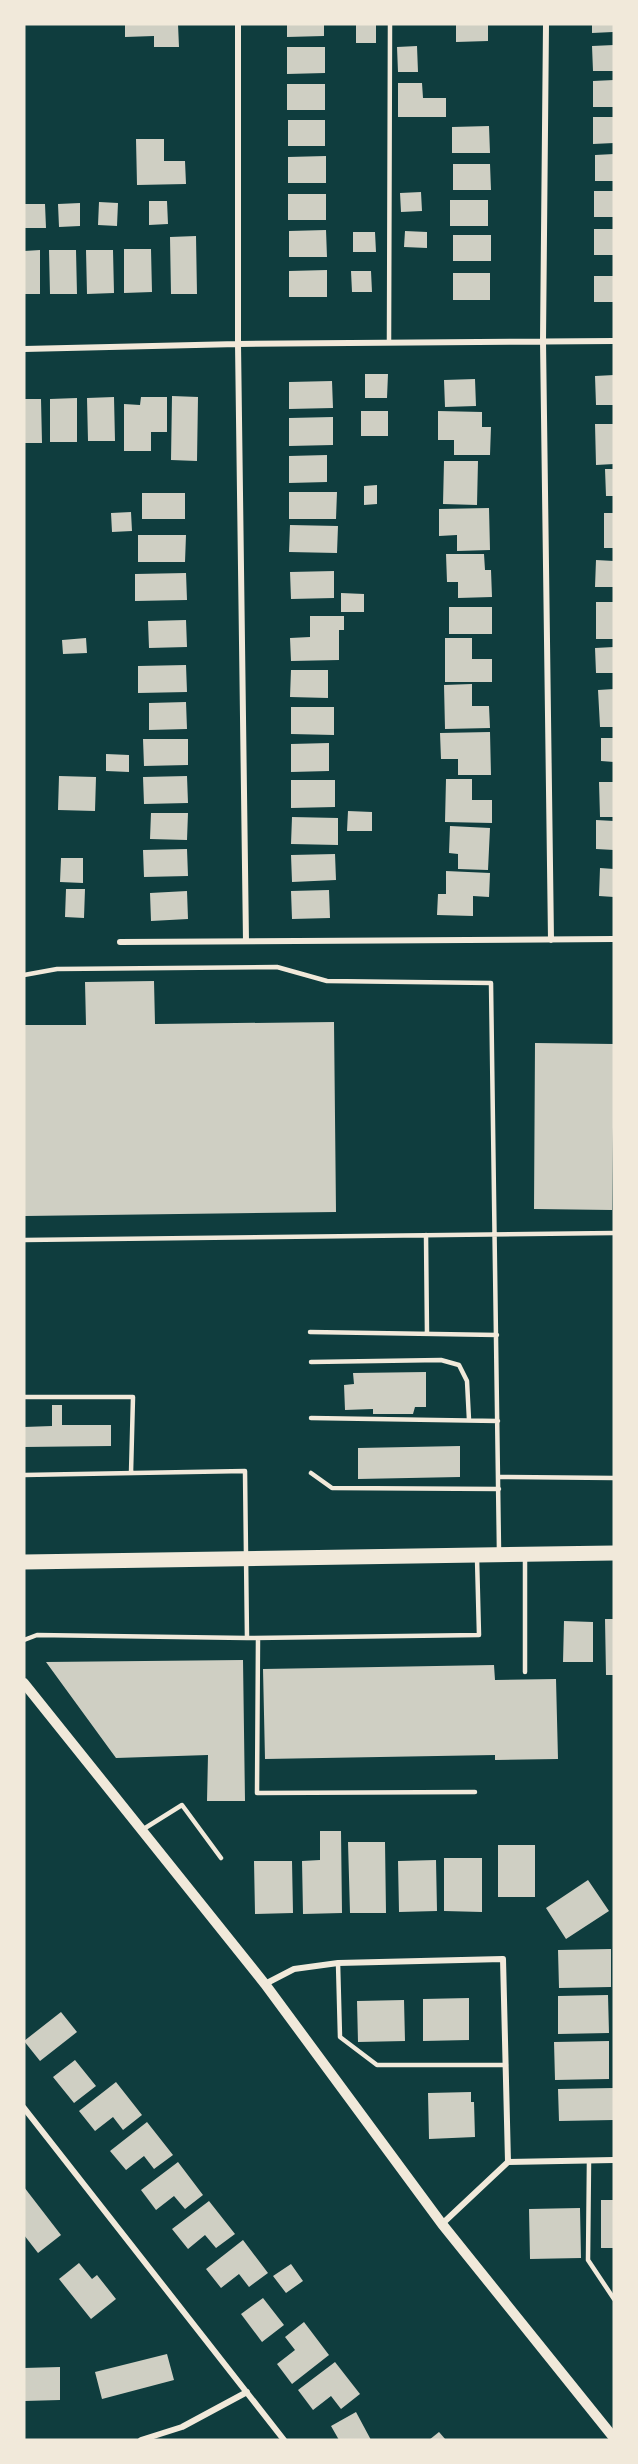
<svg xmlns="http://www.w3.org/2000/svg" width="638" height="2464" font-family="'Playfair Display',serif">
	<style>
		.building { fill: #cfcfc3 }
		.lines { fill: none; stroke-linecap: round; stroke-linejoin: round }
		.service { stroke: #f1e9da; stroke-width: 4.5 }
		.minor { stroke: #f1e9da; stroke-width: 6 }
		.tertiary { stroke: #f1e9da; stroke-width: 10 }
		.primary { stroke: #f1e9da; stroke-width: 15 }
	</style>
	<rect width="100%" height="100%" fill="#0f3d3e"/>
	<path class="building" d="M125 24H178L179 47H154V36L125 37Z
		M287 24H324V36L287 37Z
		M356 24H376V43H356Z
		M456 24H488V41L456 42Z
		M592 24H613V32L592 33Z
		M614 45V71H593L592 46Z
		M417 46 418 72H398L397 47Z
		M287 47H325V73L287 74Z
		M614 80V107H593V81Z
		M398 83H422L423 98H446V117H398Z
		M287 84H325V110H287Z
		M593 117H614V143L593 144Z
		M288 120H325V146H288Z
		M489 126 490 153H452V127Z
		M136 139H164V161H185L186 184 137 185Z
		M614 154V181H595V155Z
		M326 156V183H288V157Z
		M453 164H490L491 190H453Z
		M594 191H614V217H594Z
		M421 192 422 211 401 212 400 193Z
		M288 194H326V220H288Z
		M450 200H488V226H450Z
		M149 201H167L168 224 149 225Z
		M99 202 118 203 117 226 98 225Z
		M80 203V226L59 227 58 204Z
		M24 204H45L46 228H24Z
		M594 229H614V255H594Z
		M326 230 327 257H289V231Z
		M405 231 427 232V248L404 247Z
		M353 232H375L376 252H353Z
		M453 235H491V261H453Z
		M196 236 197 294H171L170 237Z
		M124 249H151L152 292 124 293Z
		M40 250V294H24V251Z
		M49 250H76L77 294H50Z
		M86 250H113L114 293 87 294Z
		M327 270V297H289V271Z
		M351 271H371L372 292H352Z
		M453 273H490V300H453Z
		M594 276H614V302H594Z
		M365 374H388L387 398H365Z
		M614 375V405H596L595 376Z
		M475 379 476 406 445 407 444 380Z
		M332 381 333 408 289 409V382Z
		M172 396 198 397 197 461 171 460Z
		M114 397 115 441H88L87 398Z
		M141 397H167V432H151V451H124V404L140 405Z
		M77 398V442H50V399Z
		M24 399H41L42 443H24Z
		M361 411H388V436H361Z
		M438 411 482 412V427H491L490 455H454V440H438Z
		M333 417V445L289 446V418Z
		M595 424H614V464L596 465Z
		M327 455V482L289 483V456Z
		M444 461H478L477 505 443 504Z
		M605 469H614V496H606Z
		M377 485V504L364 505V486Z
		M289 492H337L336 519H289Z
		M142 493H185V519H142Z
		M489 508 490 550 457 551V535L439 536V509Z
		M131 512 132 531 112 532 111 513Z
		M604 513H614V548H604Z
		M290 525 338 526 337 553 289 552Z
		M138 535H186L185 562H138Z
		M446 554H484L485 570H491L492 597 458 598V582H447Z
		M596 560 614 561V587H595Z
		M334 571V598L291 599 290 572Z
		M186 573 187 600 135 601V574Z
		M341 593 364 594V612H341Z
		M596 602H614V639H596Z
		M449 607H492V634H449Z
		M310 616H344V630H339V660L291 661 290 638 310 637Z
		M186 620 187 647 149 648 148 621Z
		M86 638 87 653 63 654 62 640Z
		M445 638H472V659H492V682H445Z
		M614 647V673H596L595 648Z
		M186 665 187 692 138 693V666Z
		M291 670H328V698L290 697Z
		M472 684V706H489L490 728 445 729 444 685Z
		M614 689V727H600L598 690Z
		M186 702 187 729 149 730V703Z
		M291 707H334V735L291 734Z
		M490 732 491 775H458V759H441L440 733Z
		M601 738H614V762L601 761Z
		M143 739H188V765L144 766Z
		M329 743V771L291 772V744Z
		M106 754 129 755V772L106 771Z
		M59 776 96 777 95 811 58 810Z
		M187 776 188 803 144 804 143 777Z
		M446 779H472V800H492V823L445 822Z
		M291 780H335V807L291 808Z
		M599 782H614V817H600Z
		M348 811 372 812V831H347Z
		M151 813H188L187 840 150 839Z
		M292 817 338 818V845L291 844Z
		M596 820 614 821V850L596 849Z
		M450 826 490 828 488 870 458 869V854L449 853Z
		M187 849 188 876 144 877 143 850Z
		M335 854 336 880 292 882 291 855Z
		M61 858H83V883L60 882Z
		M600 868 614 869V897L599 896Z
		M446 871 490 873 489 897 473 896V916L437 915 438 894H446Z
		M66 889H85L84 918 65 917Z
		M329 890 330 918 292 919 291 891Z
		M187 891 188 919 151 921 150 893Z
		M154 981 155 1024 334 1022 336 1212 25 1216 24 1025H86L85 982Z
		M535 1043 614 1044 612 1210 534 1209Z
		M426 1372V1407H415L413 1414H373V1409L345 1410 344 1385 354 1384 353 1373Z
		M52 1405H62V1425H111V1446L24 1447V1427L52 1426Z
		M460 1446V1477L358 1479V1448Z
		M605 1619H614V1675H606Z
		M564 1621 593 1622V1662H563Z
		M243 1660 245 1801H207L208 1755 116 1758 46 1662Z
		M494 1665 495 1680 556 1679 558 1759 495 1760V1755L265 1759 263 1669Z
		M320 1831H341L342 1913 303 1914 302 1861 320 1860Z
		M348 1842H385L386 1913H350Z
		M498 1845H535V1897H498Z
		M444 1858H482V1912L444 1911Z
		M436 1860 437 1911 399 1912 398 1861Z
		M254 1861H292L293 1913 255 1914Z
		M588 1880 609 1911 566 1939 546 1908Z
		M611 1949V1987L559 1988 558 1950Z
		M608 1995 609 2033 558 2034V1996Z
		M469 1998V2040L423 2041V1999Z
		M404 2000 405 2041 358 2042 357 2001Z
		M61 2012 77 2032 40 2061 24 2041Z
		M609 2041V2079L555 2080 554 2042Z
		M75 2060 96 2086 74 2103 53 2077Z
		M116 2082 142 2115 123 2130 113 2117 95 2131 79 2111Z
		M614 2088V2120L559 2121 558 2089Z
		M471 2092V2102H474L475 2137 429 2139 428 2093Z
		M147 2122 173 2155 154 2169 144 2156 126 2170 110 2151Z
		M178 2162 203 2195 185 2209 174 2196 156 2210 141 2190Z
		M24 2187 61 2235 38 2253 24 2235Z
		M601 2200H614V2248H601Z
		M209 2201 235 2234 216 2248 205 2235 188 2249 172 2229Z
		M580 2208 581 2258 530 2259 529 2209Z
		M243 2240 268 2273 249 2287 239 2274 221 2288 206 2269Z
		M79 2263 92 2279 97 2275 116 2299 91 2319 59 2279Z
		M291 2264 303 2281 286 2293 273 2276Z
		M263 2298 284 2325 262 2342 241 2314Z
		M304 2322 329 2355 292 2384 277 2364 295 2350 285 2337Z
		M167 2354 174 2380 102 2399 95 2372Z
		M335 2362 360 2394 341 2409 331 2396 313 2410 298 2390Z
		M60 2367V2400L24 2401V2368Z
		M356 2412 371 2440H339L331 2426Z
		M439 2432 446 2440H429Z"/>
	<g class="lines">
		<path class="service" d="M389 342 390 24
			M24 975 57 969 277 967 327 981 491 983 499 1551
			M426 1235 427 1334
			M24 1240 614 1233
			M310 1332 497 1335
			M311 1362 441 1360 459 1365 467 1381 469 1420
			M24 1397H133L131 1473
			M311 1418 498 1421
			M311 1473 332 1488 499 1489
			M24 1475 245 1471 247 1638 479 1635 477 1558
			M498 1477 614 1478
			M525 1557V1672
			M258 1638 257 1793 475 1792
			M24 1640 37 1635 247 1638
			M142 1830 182 1805 221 1858
			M338 1963 340 2037 377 2065H506
			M589 2161 588 2260 614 2299"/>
		<path class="minor" d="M238 24V344L246 941
			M546 24 543 341 551 940
			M24 349 238 344 614 341
			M120 942 614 939
			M265 1984 294 1969 338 1963 503 1959 508 2162
			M24 2108 284 2440
			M442 2224 508 2162 614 2160
			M141 2440 182 2427 247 2392"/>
		<path class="tertiary" d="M24 1683 265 1984 442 2224 614 2438"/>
		<path class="primary" d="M24 1562 614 1553"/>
	</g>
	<rect width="638" height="2464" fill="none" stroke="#f1e9da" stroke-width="51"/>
</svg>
